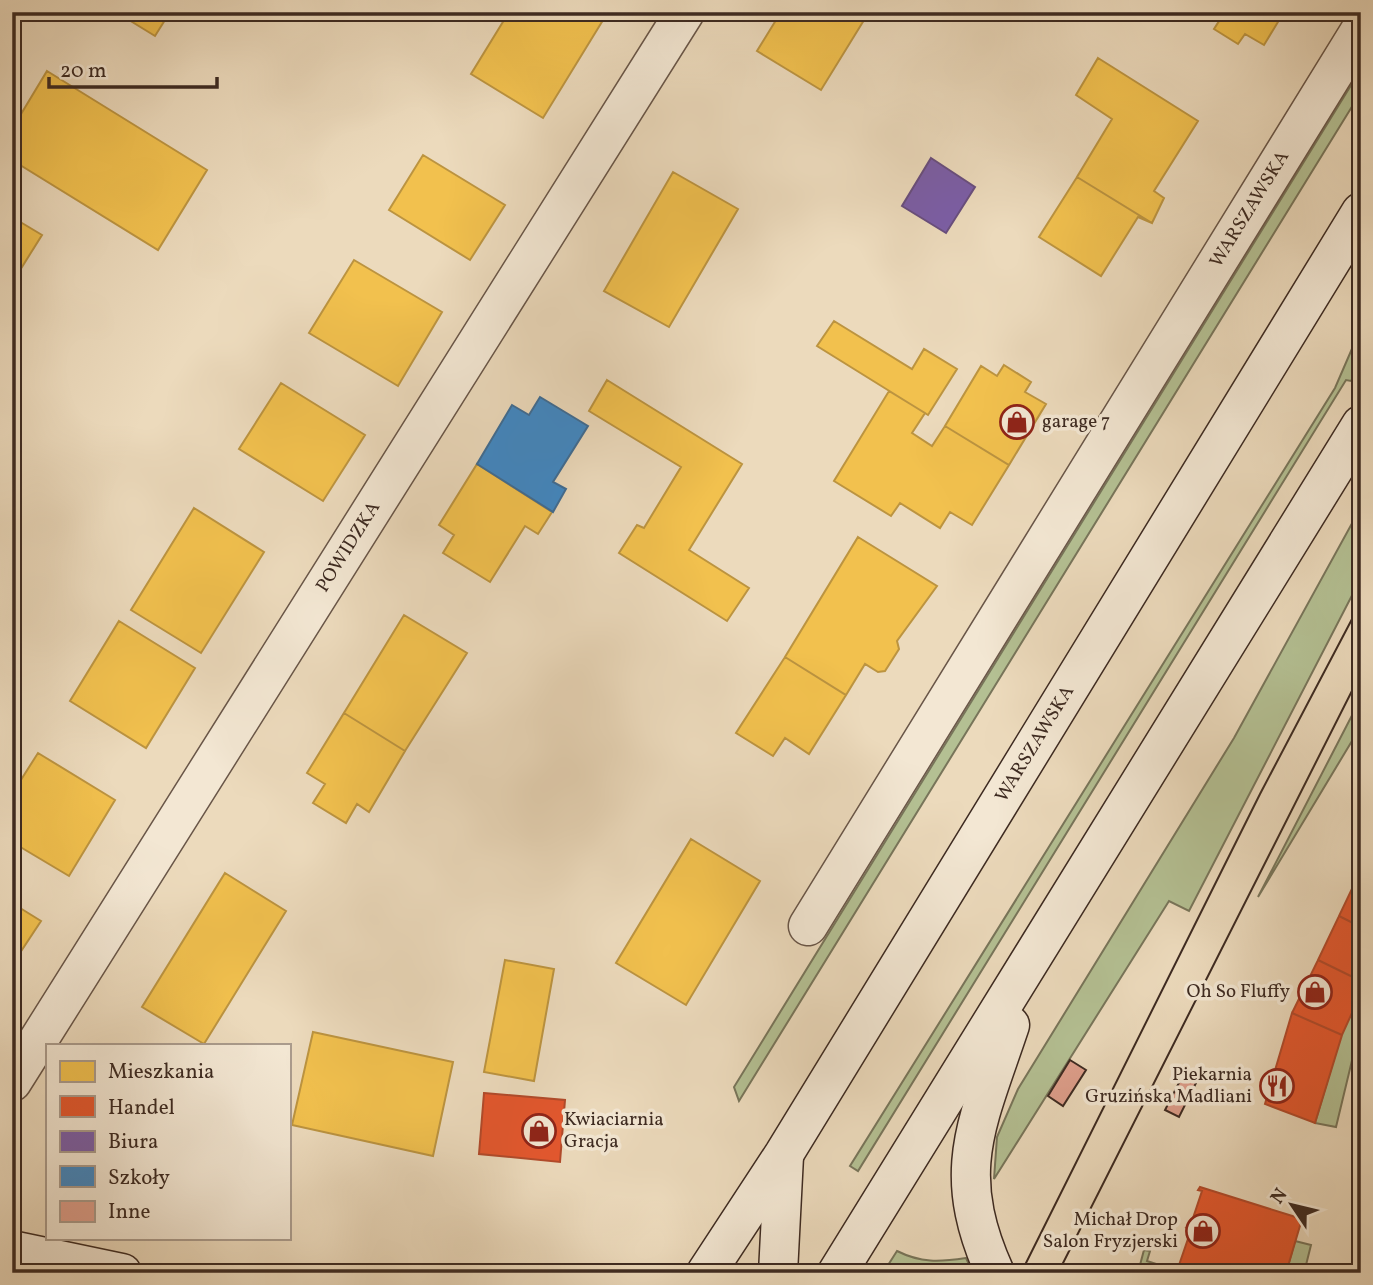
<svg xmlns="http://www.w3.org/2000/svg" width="1373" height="1285" font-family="Vollkorn,serif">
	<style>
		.green { fill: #b4c093; stroke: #78755a; stroke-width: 2 }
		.homes { fill: #f2c14e; stroke: #bc9440; stroke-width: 2 }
		.shops { fill: #e4572e; stroke: #b24a2a; stroke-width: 2 }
		.offices { fill: #7b5ea7; stroke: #684e7f; stroke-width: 2 }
		.schools { fill: #3f88c5; stroke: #3e6c94; stroke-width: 2 }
		.building { fill: #df9f8c; stroke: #3d2a21; stroke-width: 2 }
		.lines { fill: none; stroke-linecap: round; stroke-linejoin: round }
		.street-casing { stroke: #695648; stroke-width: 41 }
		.secondary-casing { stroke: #3d2a21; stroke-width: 41 }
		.street { stroke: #f3e7d3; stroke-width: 38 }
		.secondary { stroke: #f3e7d3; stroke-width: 38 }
		.tram { stroke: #3d2a21; stroke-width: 2 }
		.labels { text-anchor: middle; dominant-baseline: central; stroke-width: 7; stroke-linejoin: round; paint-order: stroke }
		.street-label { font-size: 19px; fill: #3d2a21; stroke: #f3e7d3 }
		.poi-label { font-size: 19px; fill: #3d2a21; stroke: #f3e7d3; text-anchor: end }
	</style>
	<rect width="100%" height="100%" fill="#ecdabc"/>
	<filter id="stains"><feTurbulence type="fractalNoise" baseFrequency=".00286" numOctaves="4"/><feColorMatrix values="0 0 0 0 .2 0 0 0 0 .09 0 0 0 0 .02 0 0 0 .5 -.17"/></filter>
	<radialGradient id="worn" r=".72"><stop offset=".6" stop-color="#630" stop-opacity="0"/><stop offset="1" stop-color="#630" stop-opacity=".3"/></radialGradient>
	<path class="green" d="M1361 69V92L739 1101 734 1087Z
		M1361 328V365L1351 381 1346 380 858 1171 850 1166 1335 388Z
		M1361 507V578L1189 911 1169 901 994 1179 997 1137 1018 1089 1234 738Z
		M1361 698V726L1258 897Z
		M1355 1004 1361 1007V1023L1336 1127 1315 1123 1341 1035Z
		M1295 1241 1311 1245 1304 1273H1286Z
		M1144 1250 1150 1251 1147 1261 1184 1273H1142L1140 1265Z
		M897 1251C921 1263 939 1262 966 1258L973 1273H883Z"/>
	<path class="homes" d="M116 12H170L155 36Z
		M509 12H608L543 118 471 74Z
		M781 12H869L821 90 757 51Z
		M1211 12H1284L1264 45 1245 34 1238 44 1214 29 1221 18Z
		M1098 58 1198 121 1154 191 1164 198 1152 223 1077 177 1112 119 1076 95Z
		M47 71 207 170 158 250 12 160V129Z
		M423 155 505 205 470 260 389 210Z
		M673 172 738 209 669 327 604 291Z
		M1077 177 1152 223 1138 217 1101 276 1039 237Z
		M12 217 42 235 12 283Z
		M354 260 442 312 398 386 309 333Z
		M834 321 912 369 924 349 957 369 928 415 817 346Z
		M1004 365 1031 382 1025 392 1046 404 1009 465 945 426 981 366 997 376Z
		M607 380 742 464 689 550 749 588 727 621 619 553 637 525 644 528 681 467 589 411Z
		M281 383 365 435 323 501 239 449Z
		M889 391 925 413 912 433 932 446 945 426 1009 465 972 525 950 512 940 528 900 503 891 516 834 481Z
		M477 464 552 512 538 534 525 526 490 582 443 553 454 535 439 525Z
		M194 508 264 552 201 653 131 610Z
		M858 537 937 586 897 641 899 649 885 671 878 672 865 664 846 695 785 657Z
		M404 615 467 653 405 751 344 713Z
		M119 621 195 668 146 748 70 701Z
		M785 657 846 695 809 754 785 738 773 756 736 733Z
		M344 713 405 751 369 812 357 804 346 823 313 803 325 784 307 773Z
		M38 753 115 800 69 876 12 842V794Z
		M691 839 760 881 686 1005 616 963Z
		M225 873 286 911 204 1044 142 1007Z
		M12 903 41 921 12 965Z
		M505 960 554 969 534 1081 484 1072Z
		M313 1032 453 1062 433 1156 292 1125Z"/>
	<path class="shops" d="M1361 841V872L1355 852Z
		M1360 872H1361V927L1339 916Z
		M1339 916 1361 927V981L1318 960Z
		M1318 960 1361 981V993L1342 1035 1292 1013Z
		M1292 1013 1342 1035 1315 1123 1265 1104Z
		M484 1093 565 1100 560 1162 479 1154Z
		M1200 1187 1302 1219 1286 1273H1184L1174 1269 1178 1268 1191 1230 1187 1228 1190 1227 1202 1191 1198 1190Z"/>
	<path class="offices" d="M931 158 975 187 946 233 902 206Z"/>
	<path class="schools" d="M540 397 588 426 553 482 566 489 553 512 477 464 512 405 529 415Z"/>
	<path class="building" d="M1070 1060 1086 1070 1063 1106 1048 1096Z
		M1184 1073 1198 1079 1179 1117 1165 1110Z"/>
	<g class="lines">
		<g class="street-casing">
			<g id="street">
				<path id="s1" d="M808 926 1361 29"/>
				<path id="s2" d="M12 1082 685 12"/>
			</g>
		</g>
		<g class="secondary-casing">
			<g id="secondary">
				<path d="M12 1250 122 1273"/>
				<path id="s3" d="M706 1273 784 1154 1361 212"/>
				<path d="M778 1273 784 1156"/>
				<path d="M837 1273 1361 425"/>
				<path d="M995 1273C949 1171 977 1124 1010 1025"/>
			</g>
		</g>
		<use href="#street" class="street"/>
		<use href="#secondary" class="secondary"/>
		<path class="tram" d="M1021 1273 1260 794 1361 602
			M1058 1273 1361 673"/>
	</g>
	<defs>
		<g id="shop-ring" transform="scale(1.75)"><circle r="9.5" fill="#f3e7d3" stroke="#8f2418" stroke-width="1.5"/><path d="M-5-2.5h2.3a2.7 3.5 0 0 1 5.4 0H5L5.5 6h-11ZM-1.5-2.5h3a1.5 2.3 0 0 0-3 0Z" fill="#8f2418"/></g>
		<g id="restaurant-ring" transform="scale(1.75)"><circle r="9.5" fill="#f3e7d3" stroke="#8f2418" stroke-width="1.5"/><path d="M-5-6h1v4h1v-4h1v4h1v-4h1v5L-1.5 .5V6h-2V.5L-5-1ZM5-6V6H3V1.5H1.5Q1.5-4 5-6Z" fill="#8f2418"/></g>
	</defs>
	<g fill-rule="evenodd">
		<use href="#shop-ring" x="1017" y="422"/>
		<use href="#shop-ring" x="1315" y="992"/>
		<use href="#restaurant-ring" x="1277" y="1086"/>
		<use href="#shop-ring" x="539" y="1131"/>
		<use href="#shop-ring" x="1203" y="1231"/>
	</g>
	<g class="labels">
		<g class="street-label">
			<text stroke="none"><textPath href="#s1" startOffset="842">WARSZAWSKA</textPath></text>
			<text stroke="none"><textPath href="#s2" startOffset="632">POWIDZKA</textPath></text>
			<text stroke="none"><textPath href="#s3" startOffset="623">WARSZAWSKA</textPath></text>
		</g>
		<g class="poi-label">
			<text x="1042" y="422" text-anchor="start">garage 7</text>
			<text x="1290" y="992">Oh So Fluffy</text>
			<text x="1252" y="1075">Piekarnia<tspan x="1252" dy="22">Gruzińska Madliani</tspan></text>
			<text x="564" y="1120" text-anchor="start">Kwiaciarnia<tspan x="564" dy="22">Gracja</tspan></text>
			<text x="1178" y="1220">Michał Drop<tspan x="1178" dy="22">Salon Fryzjerski</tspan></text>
		</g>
	</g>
	<rect width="1373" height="1285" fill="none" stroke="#ecdabc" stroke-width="42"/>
	<rect x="14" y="14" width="1345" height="1257" fill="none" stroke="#3d2a21" stroke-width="3.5"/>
	<rect x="21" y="21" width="1331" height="1243" fill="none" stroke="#3d2a21" stroke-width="2"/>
	<rect x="46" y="1044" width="245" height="196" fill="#f3e7d3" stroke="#aa9b8c" stroke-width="2"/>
	<rect x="60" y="1061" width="35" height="21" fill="#f2c14e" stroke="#aa9b8c" stroke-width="2"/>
	<text x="108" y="1078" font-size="21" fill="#3d2a21">Mieszkania</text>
	<rect x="60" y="1096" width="35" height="21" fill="#e4572e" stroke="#aa9b8c" stroke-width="2"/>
	<text x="108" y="1114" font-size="21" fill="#3d2a21">Handel</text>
	<rect x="60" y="1131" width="35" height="21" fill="#7b5ea7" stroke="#aa9b8c" stroke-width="2"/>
	<text x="108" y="1148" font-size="21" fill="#3d2a21">Biura</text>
	<rect x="60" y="1166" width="35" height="21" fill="#3f88c5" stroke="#aa9b8c" stroke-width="2"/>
	<text x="108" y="1184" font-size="21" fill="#3d2a21">Szkoły</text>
	<rect x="60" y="1201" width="35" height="21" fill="#df9f8c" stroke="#aa9b8c" stroke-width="2"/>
	<text x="108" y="1218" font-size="21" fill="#3d2a21">Inne</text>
	<g transform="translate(1292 1205) rotate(305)" stroke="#f3e7d3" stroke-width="5" paint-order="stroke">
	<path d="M0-5L12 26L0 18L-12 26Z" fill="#3d2a21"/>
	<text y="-10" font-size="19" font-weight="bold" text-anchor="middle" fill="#3d2a21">N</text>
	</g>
	<path d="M49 77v10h168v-10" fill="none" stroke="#3d2a21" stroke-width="3.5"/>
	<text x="60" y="77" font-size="21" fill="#3d2a21" stroke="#f3e7d3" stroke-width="5" paint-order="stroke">20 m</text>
	<rect width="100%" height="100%" filter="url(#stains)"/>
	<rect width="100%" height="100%" fill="url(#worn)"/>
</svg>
